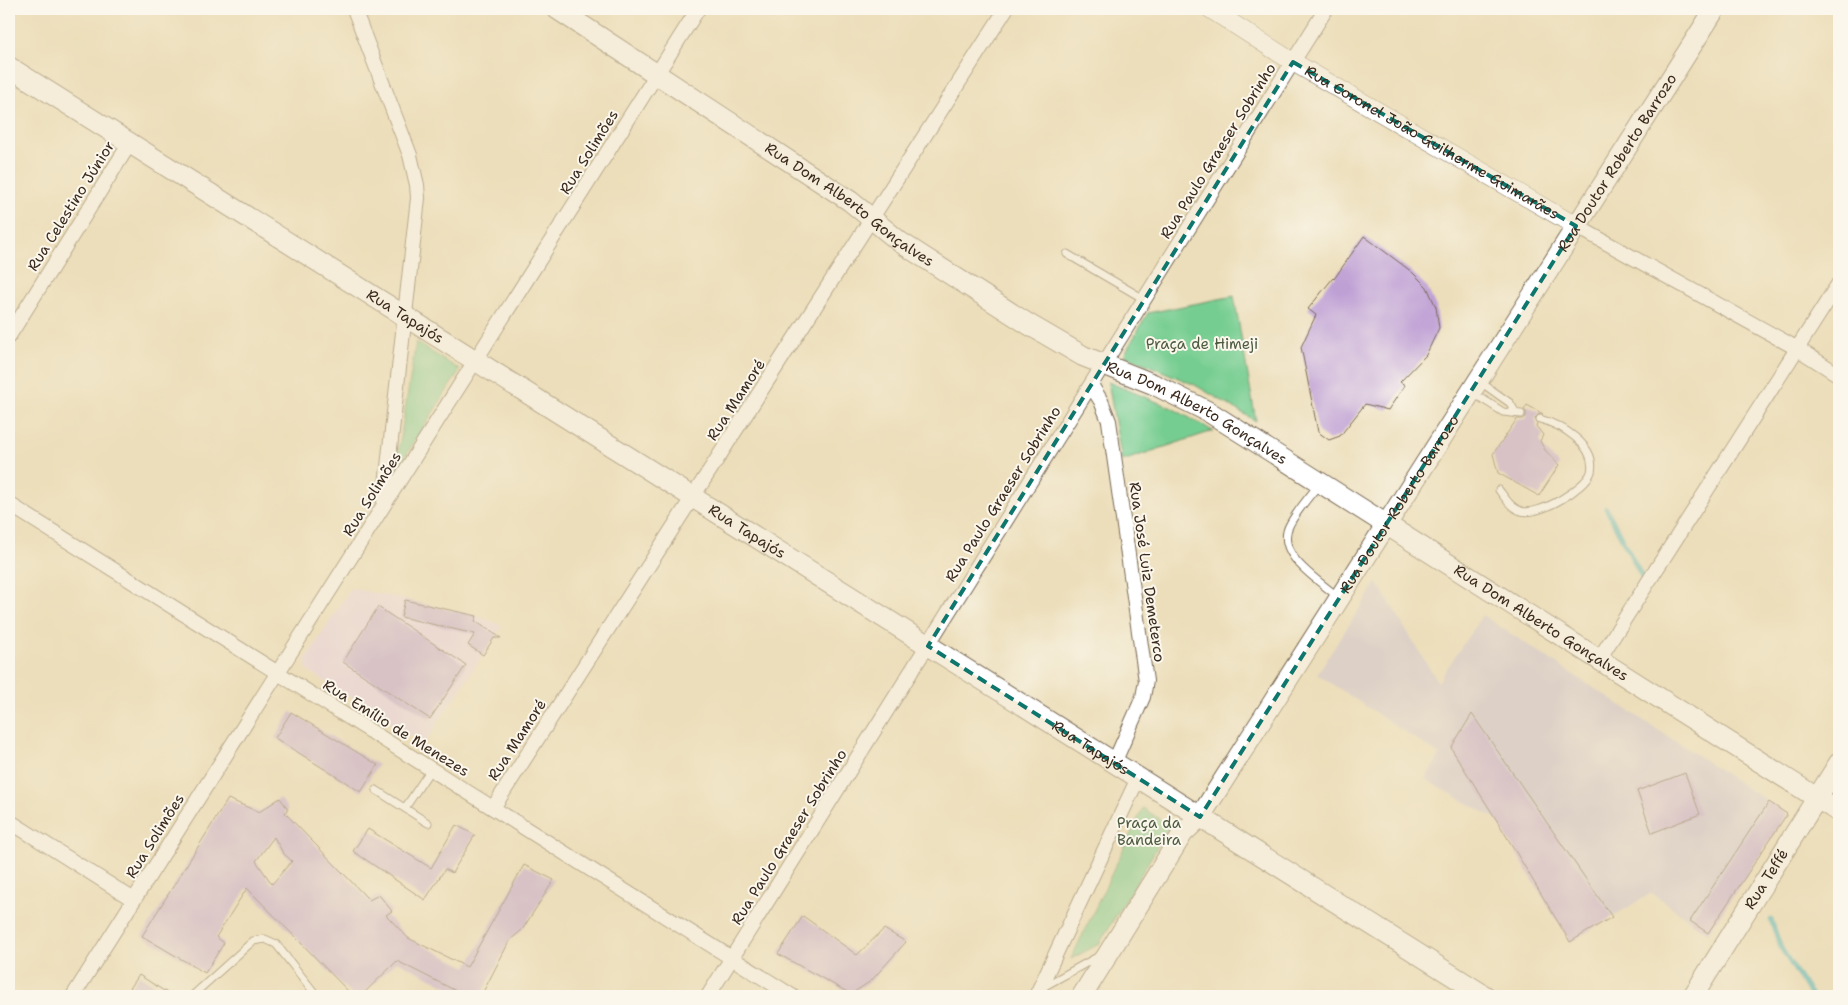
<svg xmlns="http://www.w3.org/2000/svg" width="1848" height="1005" font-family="'Shantell Sans',sans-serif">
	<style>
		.built { fill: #e8d2ee }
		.industrial { fill: #c9bfd7 }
		.green { fill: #76cd91; stroke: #587c58 }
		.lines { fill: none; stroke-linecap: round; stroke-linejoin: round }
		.stream { stroke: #43b3bd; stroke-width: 5 }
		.building { fill: #bfa0d5; fill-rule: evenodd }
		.service-casing { stroke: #796955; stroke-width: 9 }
		.minor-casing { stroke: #796955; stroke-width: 16 }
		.tertiary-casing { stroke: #796955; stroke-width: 19 }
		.secondary-casing { stroke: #796955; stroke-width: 22 }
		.service { stroke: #fff; stroke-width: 7 }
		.minor { stroke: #fff; stroke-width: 14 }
		.tertiary { stroke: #fff; stroke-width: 18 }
		.secondary { stroke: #fff; stroke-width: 20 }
		.marked { fill: none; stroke: #0f766e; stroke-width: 4; stroke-dasharray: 10 6; stroke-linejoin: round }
		.labels { text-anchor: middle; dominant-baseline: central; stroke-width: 4; stroke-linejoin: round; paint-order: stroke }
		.street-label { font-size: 15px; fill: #3b2a1e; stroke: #fbf7ec }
		.park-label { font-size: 15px; fill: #4d5b40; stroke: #fbf7ec }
	</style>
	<rect width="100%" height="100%" fill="#fbf7ec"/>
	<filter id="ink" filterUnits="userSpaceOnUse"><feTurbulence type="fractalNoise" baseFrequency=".02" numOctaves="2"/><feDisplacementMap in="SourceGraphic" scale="10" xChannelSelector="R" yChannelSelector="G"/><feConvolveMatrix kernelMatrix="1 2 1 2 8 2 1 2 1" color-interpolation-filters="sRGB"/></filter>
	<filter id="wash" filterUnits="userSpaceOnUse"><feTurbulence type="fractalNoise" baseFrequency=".0096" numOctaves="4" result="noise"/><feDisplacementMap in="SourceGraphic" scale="20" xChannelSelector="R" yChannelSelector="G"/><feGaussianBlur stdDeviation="1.12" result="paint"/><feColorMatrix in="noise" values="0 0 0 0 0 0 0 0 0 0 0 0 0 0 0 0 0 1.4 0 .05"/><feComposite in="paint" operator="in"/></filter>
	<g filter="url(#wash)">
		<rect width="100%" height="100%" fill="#ecdeba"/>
		<path class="built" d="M351 588 477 616 502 626 424 744 307 670 305 660Z"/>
		<path class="industrial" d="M1377 582 1438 682 1482 615 1787 814 1708 933 1652 893 1570 942 1496 819 1425 779 1440 755 1317 674Z"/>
		<path class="green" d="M1234 296 1256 421 1195 385 1124 355 1148 313Z
			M416 342 460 370 395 472Z
			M1108 382 1172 408 1213 431 1122 461Z
			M1143 808 1170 826 1099 944 1071 959Z"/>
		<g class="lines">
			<path class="stream" d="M1606 508 1642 577
				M1771 920 1781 948 1811 996"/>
		</g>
		<g id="blocks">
			<path class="building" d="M1364 236 1412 272 1427 287 1436 307 1439 328 1426 355 1400 382 1405 385 1388 410 1365 404 1340 436 1329 440 1318 432 1301 347 1316 315 1308 309 1333 278 1334 279Z
				M1527 405 1543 414H1539L1535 418 1537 423 1536 426 1543 435 1540 441 1545 450 1559 465 1539 496 1498 473 1493 454 1517 419H1523L1526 417V412L1524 410Z
				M405 600 477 616 475 621 501 638H494L483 655 468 645 475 634 401 617Z
				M378 607 466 665 430 719 343 662Z
				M291 712 378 765 361 792 275 738Z
				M1472 714 1612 917 1570 942 1496 819 1451 748Z
				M1685 773 1700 814 1652 833 1637 791Z
				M280 798 288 809 285 813 369 900 379 895 392 911 386 915 408 938 467 967 524 865 554 880 522 930 510 940 481 996H466L397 961 361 996H353L247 888 216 937 224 943 205 973 142 936 228 799 259 812ZM274 837 283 853 292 861 272 884 256 861Z
				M1769 802 1787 814 1708 933 1690 921Z
				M456 825 475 835 452 873 445 869 425 900 353 851 368 829 431 868Z
				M803 916 857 955 884 929 906 942 871 981 851 994 778 954Z
				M139 975 172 996H125Z"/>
		</g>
	</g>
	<g filter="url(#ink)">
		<use href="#blocks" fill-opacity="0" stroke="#796955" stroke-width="1"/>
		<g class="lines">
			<g class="service-casing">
				<path id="service" d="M1067 254 1144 299
					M1479 381 1510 403 1516 413
					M1473 393 1503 412 1521 414
					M1320 483C1310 496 1298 509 1290 524 1273 554 1319 580 1338 597
					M1499 490C1505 498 1511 508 1521 511 1538 517 1586 488 1591 472 1597 445 1561 425 1540 419
					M376 790 428 823
					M405 808 431 769
					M1043 987 1099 956
					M192 996 253 941 265 939 276 944 317 996"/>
			</g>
			<g class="minor-casing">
				<path id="minor" d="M354 9 410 155 417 185 418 198 384 502
					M1576 226 1798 349 1839 375
					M9 336 130 143
					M1091 385 1101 401 1109 421 1146 681 1143 697 1114 763
					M9 504 792 996
					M1599 659 1839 283
					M493 808 1006 9
					M9 821 134 900
					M73 996 698 9
					M708 996 1326 9
					M1036 996 1138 778"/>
			</g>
			<g class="tertiary-casing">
				<g id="tertiary">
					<path id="s1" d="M1210 9 1293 62 1576 226"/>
				</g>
			</g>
			<g class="secondary-casing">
				<g id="secondary">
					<path id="s2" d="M557 9 850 201 900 242 1028 324 1083 356 1153 384 1209 412 1839 812"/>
					<path id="s3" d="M9 67 1485 996"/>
					<path id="s4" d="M1082 996 1183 833 1200 817 1715 9"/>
					<path id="s5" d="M1693 996 1839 763"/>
				</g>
			</g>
			<use href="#service" class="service"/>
			<use href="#minor" class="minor"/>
			<use href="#tertiary" class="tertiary"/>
			<use href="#secondary" class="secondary"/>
		</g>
	</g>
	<path d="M0 0H1848V1005H0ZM1293 62 1576 226 1200 817 928 646Z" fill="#ecdeba" fill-opacity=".55" fill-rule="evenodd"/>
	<path class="marked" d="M1293 62 1576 226 1200 817 928 646Z"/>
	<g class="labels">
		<g class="street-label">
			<text stroke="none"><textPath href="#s1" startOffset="259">Rua Coronel João Guilherme Guimarães</textPath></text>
			<text transform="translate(1218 151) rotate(-58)">Rua Paulo Graeser Sobrinho</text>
			<text transform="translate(589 152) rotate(-58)">Rua Solimões</text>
			<text stroke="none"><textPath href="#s4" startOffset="991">Rua Doutor Roberto Barrozo</textPath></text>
			<text stroke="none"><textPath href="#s2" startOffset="352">Rua Dom Alberto Gonçalves</textPath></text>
			<text transform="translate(71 206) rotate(-58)">Rua Celestino Júnior</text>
			<text stroke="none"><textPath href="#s3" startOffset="468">Rua Tapajós</textPath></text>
			<text transform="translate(736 400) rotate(-57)">Rua Mamoré</text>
			<text stroke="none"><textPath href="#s2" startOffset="758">Rua Dom Alberto Gonçalves</textPath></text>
			<text transform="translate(372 494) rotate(-58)">Rua Solimões</text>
			<text transform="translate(1003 494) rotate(-58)">Rua Paulo Graeser Sobrinho</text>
			<text stroke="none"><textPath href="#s4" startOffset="586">Rua Doutor Roberto Barrozo</textPath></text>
			<text stroke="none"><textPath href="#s3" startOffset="872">Rua Tapajós</textPath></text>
			<text transform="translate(1147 572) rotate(82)">Rua José Luiz Demeterco</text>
			<text stroke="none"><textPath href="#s2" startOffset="1162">Rua Dom Alberto Gonçalves</textPath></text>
			<text transform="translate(396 728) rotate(32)">Rua Emílio de Menezes</text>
			<text transform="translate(517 740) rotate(-57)">Rua Mamoré</text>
			<text stroke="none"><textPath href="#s3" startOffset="1278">Rua Tapajós</textPath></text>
			<text transform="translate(155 836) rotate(-58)">Rua Solimões</text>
			<text transform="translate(789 837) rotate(-58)">Rua Paulo Graeser Sobrinho</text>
			<text stroke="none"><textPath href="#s5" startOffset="138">Rua Teffé</textPath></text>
		</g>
		<g class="park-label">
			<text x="1202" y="344">Praça de Himeji</text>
			<text x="1149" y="823">Praça da<tspan x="1149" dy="17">Bandeira</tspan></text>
		</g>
	</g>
	<rect width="1848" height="1005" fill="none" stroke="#fbf7ec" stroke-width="30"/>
</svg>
